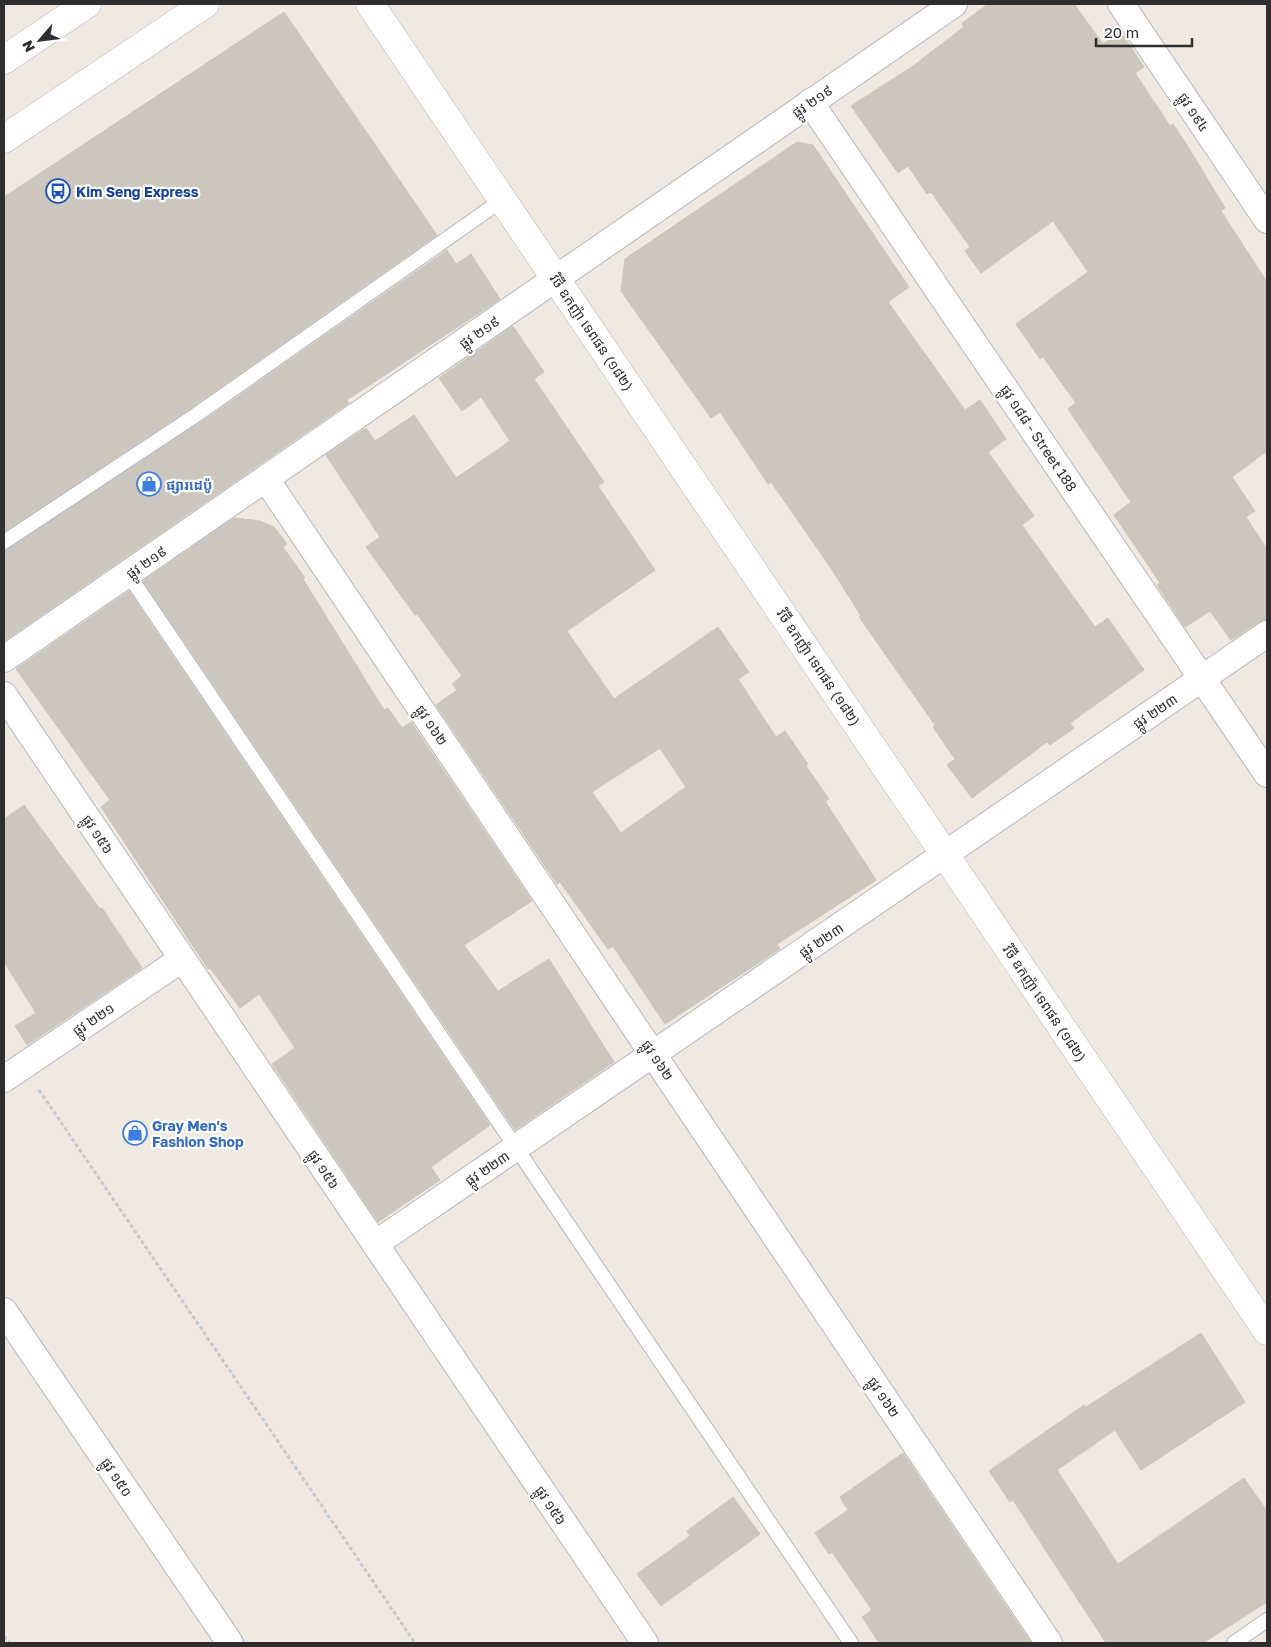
<svg xmlns="http://www.w3.org/2000/svg" width="1271" height="1647" font-family="'Golos Text','Noto Sans Khmer',sans-serif">
	<style>
		.building { fill: #cbc7bf; stroke: #cbc5ba; fill-rule: evenodd }
		.lines { fill: none; stroke-linecap: round; stroke-linejoin: round }
		.service-casing { stroke: #b4b7c1; stroke-width: 16 }
		.minor-casing { stroke: #b4b7c1; stroke-width: 28 }
		.tertiary-casing { stroke: #b4b7c1; stroke-width: 29 }
		.secondary-casing { stroke: #b4b7c1; stroke-width: 29 }
		.path { stroke: #c9c9c9; stroke-width: 3; stroke-dasharray: 4 2.5; stroke-linecap: butt }
		.service { stroke: #fff; stroke-width: 14 }
		.minor { stroke: #fff; stroke-width: 26 }
		.tertiary { stroke: #fff; stroke-width: 28 }
		.secondary { stroke: #fff; stroke-width: 28 }
		.labels { text-anchor: middle; dominant-baseline: central; stroke-width: 4.5; stroke-linejoin: round; paint-order: stroke }
		.street-label { font-size: 14px; fill: #2e2e2e; stroke: #fff }
		.transit-label { font-size: 14px; font-weight: bold; fill: #164399; stroke: #fff; text-anchor: start }
		.shop-label { font-size: 14px; font-weight: bold; fill: #366cbe; stroke: #fff; text-anchor: start }
	</style>
	<rect width="100%" height="100%" fill="#efe9e1"/>
	<path class="building" d="M988 4H1074L1103 44 1121 32 1144 67 1135 73 1170 126 1173 124 1187 145 1225 208 1221 211 1267 282V451L1232 477 1255 511 1246 517 1267 549V619L1259 622 1231 640 1210 611 1185 627 1157 585 1160 583 1114 515 1131 502 1068 409 1076 403 1043 357 1040 359 1016 324 1088 272 1053 221 981 273 965 251 970 247 931 192 927 194 908 166 898 173 851 106 913 66 964 27 962 23Z
		M284 12 437 235 191 408 4 532V197Z
		M797 142 813 145 909 287 888 302 965 410 980 400 1006 439 988 452 1034 516 1022 525 1095 627 1108 618 1144 670 1070 723 1074 728 1050 745 1047 742 972 798 947 765 955 759 933 727 935 725 859 617 861 616 831 568 771 482 768 484 720 412 711 418 621 291 625 259Z
		M447 250 456 264 471 254 500 299 347 400 349 403 4 641V551L201 422Z
		M513 326 544 372 534 379 604 482 598 486 655 570 567 631 614 699 718 627 749 672 738 679 776 737 785 731 808 764 806 766 829 799 825 801 876 880 777 944 780 949 665 1024 613 946 608 949 560 882 557 884 436 705 457 690 452 684 462 676 417 614 415 615 366 547 380 537 326 455 366 428 375 441 414 415 456 478 510 441 481 397 462 411 439 378ZM660 748 686 787 621 833 592 792Z
		M234 518 260 521 274 527 287 544 283 547 305 578 303 579 384 710 388 708 402 728 411 722 532 901 464 945 498 991 549 959 614 1062 515 1130 143 581Z
		M129 591 490 1125 431 1167 440 1180 378 1222 272 1064 295 1048 259 994 240 1008 210 968 208 969 101 807 110 800 16 669Z
		M24 805 100 909 102 908 142 968 27 1045 15 1026 36 1013 4 962V819Z
		M1201 1333 1245 1402 1141 1470 1115 1430 1057 1470 1118 1564 1244 1478 1267 1511V1602L1203 1643H1106L1013 1500 1010 1502 989 1471 1084 1405 1086 1407Z
		M903 1453 1031 1643H879L862 1617 872 1610 832 1552 829 1554 815 1533 848 1510 840 1497Z
		M733 1497 760 1534 661 1606 637 1574 690 1536 687 1531Z"/>
	<g class="lines">
		<g class="service-casing">
			<path id="service" d="M4 542 196 415 502 200
				M128 574 851 1643
				M1234 1643 1267 1620"/>
		</g>
		<g class="minor-casing">
			<path id="minor" d="M1121 4 1267 220
				M810 102 1267 774
				M266 479 1049 1643
				M4 659 954 4
				M4 695 645 1643
				M4 1079 182 959
				M375 1244 1267 634
				M4 1311 230 1643"/>
		</g>
		<g class="tertiary-casing">
			<path id="tertiary" d="M370 4 1267 1331"/>
		</g>
		<g class="secondary-casing">
			<path id="secondary" d="M4 60 87 4
				M4 139 205 4"/>
		</g>
		<path class="path" d="M39 1090 415 1643
			M4 1636 9 1643"/>
		<use href="#service" class="service"/>
		<use href="#minor" class="minor"/>
		<use href="#tertiary" class="tertiary"/>
		<use href="#secondary" class="secondary"/>
	</g>
	<defs>
		<g id="bus-ring" transform="scale(1.25)"><circle r="9.5" fill="#fff" stroke="#1a4fb4" stroke-width="1.5"/><path d="M-5-6H5V4H4V6H2V4H-2V6H-4V4H-5ZM-3.5-4V0h7V-4ZM-3.5 1.2v1.5H-2V1.2ZM2 1.2v1.5H3.5V1.2Z" fill="#1a4fb4"/></g>
		<g id="shop-ring" transform="scale(1.25)"><circle r="9.5" fill="#fff" stroke="#3f7fe0" stroke-width="1.5"/><path d="M-5-2.5h2.3a2.7 3.5 0 0 1 5.4 0H5L5.5 6h-11ZM-1.5-2.5h3a1.5 2.3 0 0 0-3 0Z" fill="#3f7fe0"/></g>
	</defs>
	<g fill-rule="evenodd">
		<use href="#bus-ring" x="58" y="191"/>
		<use href="#shop-ring" x="149" y="484"/>
		<use href="#shop-ring" x="135" y="1133"/>
	</g>
	<g class="labels">
		<g class="street-label">
			<text transform="translate(812 101) rotate(-35)">ផ្លូវ ២១៩</text>
			<text transform="translate(1194 112) rotate(56)">ផ្លូវ ១៩៤</text>
			<text transform="translate(479 332) rotate(-35)">ផ្លូវ ២១៩</text>
			<text transform="translate(592 332) rotate(56)">វិថី ឧកញ៉ា ទេពផន (១៨២)</text>
			<text transform="translate(1039 438) rotate(56)">ផ្លូវ ១៨៨ - Street 188</text>
			<text transform="translate(146 562) rotate(-35)">ផ្លូវ ២១៩</text>
			<text transform="translate(819 667) rotate(56)">វិថី ឧកញ៉ា ទេពផន (១៨២)</text>
			<text transform="translate(1155 711) rotate(-34)">ផ្លូវ ២២៣</text>
			<text transform="translate(432 725) rotate(56)">ផ្លូវ ១៦២</text>
			<text transform="translate(98 834) rotate(56)">ផ្លូវ ១៥៦</text>
			<text transform="translate(821 940) rotate(-34)">ផ្លូវ ២២៣</text>
			<text transform="translate(1045 1003) rotate(56)">វិថី ឧកញ៉ា ទេពផន (១៨២)</text>
			<text transform="translate(93 1019) rotate(-34)">ផ្លូវ ២២១</text>
			<text transform="translate(658 1060) rotate(56)">ផ្លូវ ១៦២</text>
			<text transform="translate(487 1168) rotate(-34)">ផ្លូវ ២២៣</text>
			<text transform="translate(324 1169) rotate(56)">ផ្លូវ ១៥៦</text>
			<text transform="translate(884 1397) rotate(56)">ផ្លូវ ១៦២</text>
			<text transform="translate(117 1477) rotate(56)">ផ្លូវ ១៥០</text>
			<text transform="translate(551 1505) rotate(56)">ផ្លូវ ១៥៦</text>
		</g>
		<g class="transit-label">
			<text x="76" y="191">Kim Seng Express</text>
		</g>
		<g class="shop-label">
			<text x="166" y="484">ផ្សារដេប៉ូ</text>
			<text x="152" y="1125">Gray Men's<tspan x="152" dy="16">Fashion Shop</tspan></text>
		</g>
	</g>
	<rect width="1271" height="1647" fill="none" stroke="#2e2e2e" stroke-width="10"/>
	<g transform="translate(40 40) rotate(242)" stroke="#ffffff" stroke-width="4" paint-order="stroke">
	<path d="M0-4L9 19L0 12L-9 19Z" fill="#2e2e2e"/>
	<text y="-8" font-size="14" font-weight="bold" text-anchor="middle" fill="#2e2e2e">N</text>
	</g>
	<path d="M1096 38v8h96v-8" fill="none" stroke="#2e2e2e" stroke-width="2.5"/>
	<text x="1104" y="38" font-size="15" fill="#2e2e2e" stroke="#ffffff" stroke-width="4" paint-order="stroke">20 m</text>
</svg>
